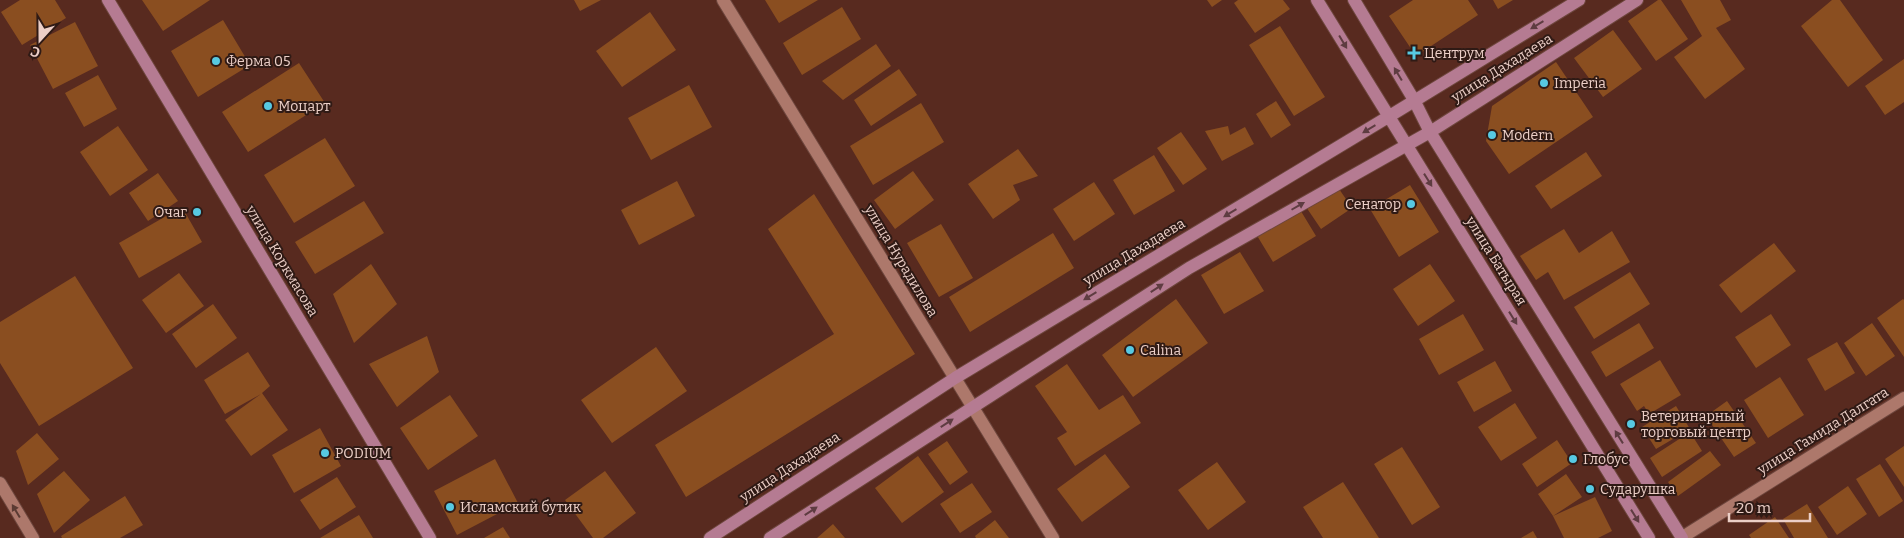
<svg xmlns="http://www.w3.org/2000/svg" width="1904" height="538" font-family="Bitter,serif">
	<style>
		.building { fill: #8a4e20 }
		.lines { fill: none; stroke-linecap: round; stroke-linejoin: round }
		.minor-casing { stroke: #6d463d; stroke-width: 14 }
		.tertiary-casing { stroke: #6d463d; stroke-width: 14 }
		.primary-casing { stroke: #6d463d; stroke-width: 14 }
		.minor { stroke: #ad786b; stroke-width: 12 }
		.tertiary { stroke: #ad786b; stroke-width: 12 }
		.primary { stroke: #b57b92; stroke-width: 12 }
		.oneway { fill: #5e3c41 }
		.oneway2 { fill: #5b3b33 }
		.poi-dot { fill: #57c9e2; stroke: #2f1a15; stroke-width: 2 }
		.labels { text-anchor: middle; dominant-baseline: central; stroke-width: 4; stroke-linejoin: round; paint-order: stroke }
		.poi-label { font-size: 14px; fill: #eccfc7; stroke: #2f1a15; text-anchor: start }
		.street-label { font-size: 14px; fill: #eccfc7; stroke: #2f1a15 }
	</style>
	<rect width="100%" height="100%" fill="#582a1f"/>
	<path class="building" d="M20 0H55L66 18 22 45 1 12Z
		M142 0H210L163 31Z
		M574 0H601L580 11Z
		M765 0H818L779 23Z
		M1207 0H1222L1212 7Z
		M1238 0H1283L1290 9 1255 33 1234 3Z
		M1413 0H1468L1478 15 1416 56 1389 16Z
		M1493 0H1513L1498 9Z
		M1658 0H1661L1688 39 1656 61 1628 21Z
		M1681 0H1720L1731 20 1716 28 1745 69 1705 99 1674 57 1702 36Z
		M1832 0H1840L1883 60 1848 87 1801 26Z
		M842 7 861 39 802 75 783 43Z
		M650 12 676 50 622 87 596 51Z
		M223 20 250 65 198 97 171 51Z
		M75 22 98 66 53 89 30 45Z
		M1280 26 1325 97 1294 116 1249 45Z
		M1613 30 1642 69 1603 97 1574 58Z
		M876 44 891 66 843 100 822 81Z
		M1904 59V102L1885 115 1865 86Z
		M1556 62 1593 117 1509 174 1486 141 1492 106Z
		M299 63 325 103 248 152 222 112Z
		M899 69 917 95 871 126 854 100Z
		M98 75 117 109 84 127 65 93Z
		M689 85 712 127 651 160 628 118Z
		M1276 101 1291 125 1271 138 1256 114Z
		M921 103 944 142 873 185 850 146Z
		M118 126 148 170 110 196 80 152Z
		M1228 126 1230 135 1245 127 1254 144 1222 161 1205 131Z
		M1181 132 1207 169 1183 185 1157 148Z
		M325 138 355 186 294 223 264 175Z
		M1018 149 1038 176 1013 185 1020 200 993 219 968 184Z
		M1586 152 1602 176 1551 209 1535 186Z
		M1154 155 1175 191 1134 215 1113 180Z
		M913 171 934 200 895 229 874 200Z
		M158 173 178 201 148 221 129 193Z
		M1333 180 1352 208 1321 229 1302 201Z
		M677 181 695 216 639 245 621 210Z
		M1094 182 1115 214 1074 241 1053 209Z
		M1410 185 1439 232 1399 257 1370 209Z
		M814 194 915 354 686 497 655 445 834 334 768 229Z
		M364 201 384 233 315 274 295 242Z
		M1296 203 1316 236 1273 262 1253 229Z
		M182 207 202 242 139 278 119 243Z
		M941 224 973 278 939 297 907 243Z
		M1564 229 1579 253 1612 231 1630 262 1564 300 1548 272 1536 280 1520 256Z
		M1053 233 1074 268 970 332 949 297Z
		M1774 243 1796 271 1741 313 1719 285Z
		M1240 252 1264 291 1224 314 1201 275Z
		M371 264 397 304 354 343 333 294Z
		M1430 264 1455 301 1418 326 1393 289Z
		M1630 272 1650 304 1594 339 1574 307Z
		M179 273 204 306 166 333 142 300Z
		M75 276 133 368 39 426 0 363V322Z
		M1176 299 1208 343 1133 397 1102 355Z
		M1903 299 1904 300V357L1877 318Z
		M213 304 237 338 196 368 172 334Z
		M1463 314 1484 350 1439 375 1419 339Z
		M1771 314 1791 345 1756 368 1735 337Z
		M1639 323 1654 348 1606 377 1591 352Z
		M1872 323 1895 356 1866 376 1844 343Z
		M427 336 439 372 397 407 369 364Z
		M1837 342 1855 373 1825 391 1807 359Z
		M656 347 687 391 612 443 581 400Z
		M248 352 270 386 262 393 288 430 251 456 225 420 261 394 225 414 204 380Z
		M1660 360 1681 395 1649 414 1644 406 1637 411 1620 384Z
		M1495 361 1512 391 1474 412 1457 382Z
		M1067 364 1099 410 1123 395 1141 423 1075 466 1057 438 1067 432 1035 386Z
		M1780 377 1804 415 1768 438 1744 400Z
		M450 395 478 436 428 470 400 428Z
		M1727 401 1756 443 1734 457 1706 416Z
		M1515 403 1537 438 1501 461 1478 427Z
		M1676 406 1690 429 1656 449 1642 427Z
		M320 428 341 466 294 493 272 455Z
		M1690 432 1702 451 1662 477 1650 458Z
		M37 433 59 459 28 485 16 451Z
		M1557 440 1572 463 1537 487 1522 464Z
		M947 441 968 472 950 485 928 454Z
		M1904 446V487L1885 459Z
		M1402 447 1440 507 1412 525 1374 464Z
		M1710 451 1721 465 1678 496 1668 482Z
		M1105 454 1130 487 1082 522 1057 489Z
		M918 456 944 492 902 523 875 488Z
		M495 459 518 503 457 535 434 491Z
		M1217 462 1246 502 1208 530 1178 490Z
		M1880 464 1903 501 1879 517 1856 479Z
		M64 471 90 500 54 533 37 494Z
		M605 471 636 513 603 538H593L565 500Z
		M1566 474 1582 497 1553 516 1538 494Z
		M337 477 356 507 320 530 300 500Z
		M1343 482 1379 538H1323L1303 507Z
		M972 483 992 512 960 533 940 504Z
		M1848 486 1867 514 1837 535 1818 507Z
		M125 496 143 525 120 538H62L61 536Z
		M1595 497 1612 531 1598 538H1564L1553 516Z
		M1807 504 1828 538H1794L1783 519Z
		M359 515 373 538H320Z
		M1775 517 1789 538H1751L1749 535Z
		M995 520 1009 538H976L975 536Z
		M833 524 845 538H817Z
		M503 527 510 538H484Z
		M1533 531 1537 538H1521Z"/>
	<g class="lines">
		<g class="minor-casing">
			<path id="minor" d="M723 0 1053 538
				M0 483 33 538"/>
		</g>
		<g class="tertiary-casing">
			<path id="tertiary" d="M1681 538 1904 398"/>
		</g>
		<g class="primary-casing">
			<path id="primary" d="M108 0 430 538
				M1317 0 1649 538
				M1354 0 1414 100 1430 132 1682 538
				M710 538 955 378 1388 117 1579 0
				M770 538 1189 268 1430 132 1637 0"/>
		</g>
		<use href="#minor" class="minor"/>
		<use href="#tertiary" class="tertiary"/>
		<use href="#primary" class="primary"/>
	</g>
	<defs><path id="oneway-solid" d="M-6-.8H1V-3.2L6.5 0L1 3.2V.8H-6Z" transform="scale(1.25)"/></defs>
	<g class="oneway">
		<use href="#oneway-solid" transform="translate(1537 25) rotate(149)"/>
		<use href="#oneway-solid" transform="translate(1343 42) rotate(59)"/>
		<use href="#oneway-solid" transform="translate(1398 74) rotate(-121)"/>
		<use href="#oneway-solid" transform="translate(1369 129) rotate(149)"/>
		<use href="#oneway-solid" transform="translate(1428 180) rotate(58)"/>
		<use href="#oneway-solid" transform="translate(1298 206) rotate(-30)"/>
		<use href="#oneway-solid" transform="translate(1230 213) rotate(149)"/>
		<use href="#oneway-solid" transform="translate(1157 288) rotate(-33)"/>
		<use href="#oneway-solid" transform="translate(1090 296) rotate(149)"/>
		<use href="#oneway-solid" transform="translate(1513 318) rotate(58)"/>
		<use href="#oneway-solid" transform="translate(947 423) rotate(-33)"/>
		<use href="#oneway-solid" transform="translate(1619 437) rotate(-122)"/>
		<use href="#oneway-solid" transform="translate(811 511) rotate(-33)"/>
		<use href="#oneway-solid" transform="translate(1635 516) rotate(58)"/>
	</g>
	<use class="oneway2" href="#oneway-solid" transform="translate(16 511) rotate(-121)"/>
	<g class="poi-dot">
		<path d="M1411.5 45.5h5v5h5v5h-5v5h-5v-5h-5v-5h5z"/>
		<circle cx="216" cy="61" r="5"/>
		<circle cx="1544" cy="83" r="5"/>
		<circle cx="268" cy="106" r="5"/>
		<circle cx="1492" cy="135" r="5"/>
		<circle cx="1411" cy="204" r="5"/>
		<circle cx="197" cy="212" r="5"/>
		<circle cx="1130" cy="350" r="5"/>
		<circle cx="1631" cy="424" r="5"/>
		<circle cx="325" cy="453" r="5"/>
		<circle cx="1573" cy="459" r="5"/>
		<circle cx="1590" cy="489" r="5"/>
		<circle cx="450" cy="507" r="5"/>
	</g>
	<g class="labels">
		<g class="poi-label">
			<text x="1424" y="53">Центрум</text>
			<text x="226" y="61">Ферма 05</text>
			<text x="1554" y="83">Imperia</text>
			<text x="278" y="106">Моцарт</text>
			<text x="1502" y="135">Modern</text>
			<text x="1401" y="204" text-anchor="end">Сенатор</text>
			<text x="187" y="212" text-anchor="end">Очаг</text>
			<text x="1140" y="350">Calina</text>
			<text x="1641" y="416">Ветеринарный<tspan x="1641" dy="16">торговый центр</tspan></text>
			<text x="335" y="453">PODIUM</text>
			<text x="1583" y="459">Глобус</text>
			<text x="1600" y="489">Сударушка</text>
			<text x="460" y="507">Исламский бутик</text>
		</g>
		<g class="street-label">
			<text transform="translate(1502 68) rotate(-32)">улица Дахадаева</text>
			<text transform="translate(1134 252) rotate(-31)">улица Дахадаева</text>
			<text transform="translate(282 261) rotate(59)">улица Коркмасова</text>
			<text transform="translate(901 261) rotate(59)">улица Нурадилова</text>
			<text transform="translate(1496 261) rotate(58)">улица Батырая</text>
			<text transform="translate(1823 431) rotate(-32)">улица Гамида Далгата</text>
			<text transform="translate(790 467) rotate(-33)">улица Дахадаева</text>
		</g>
	</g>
	<g transform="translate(40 40) rotate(201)" stroke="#2f1a15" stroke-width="4" paint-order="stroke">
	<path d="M0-4L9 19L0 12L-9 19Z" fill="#eccfc7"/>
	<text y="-8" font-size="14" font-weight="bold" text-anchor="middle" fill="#eccfc7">С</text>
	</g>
	<path d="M1729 513v8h81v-8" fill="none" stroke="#eccfc7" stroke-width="2.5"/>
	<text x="1736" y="513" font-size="15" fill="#eccfc7" stroke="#2f1a15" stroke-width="4" paint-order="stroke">20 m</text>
</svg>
